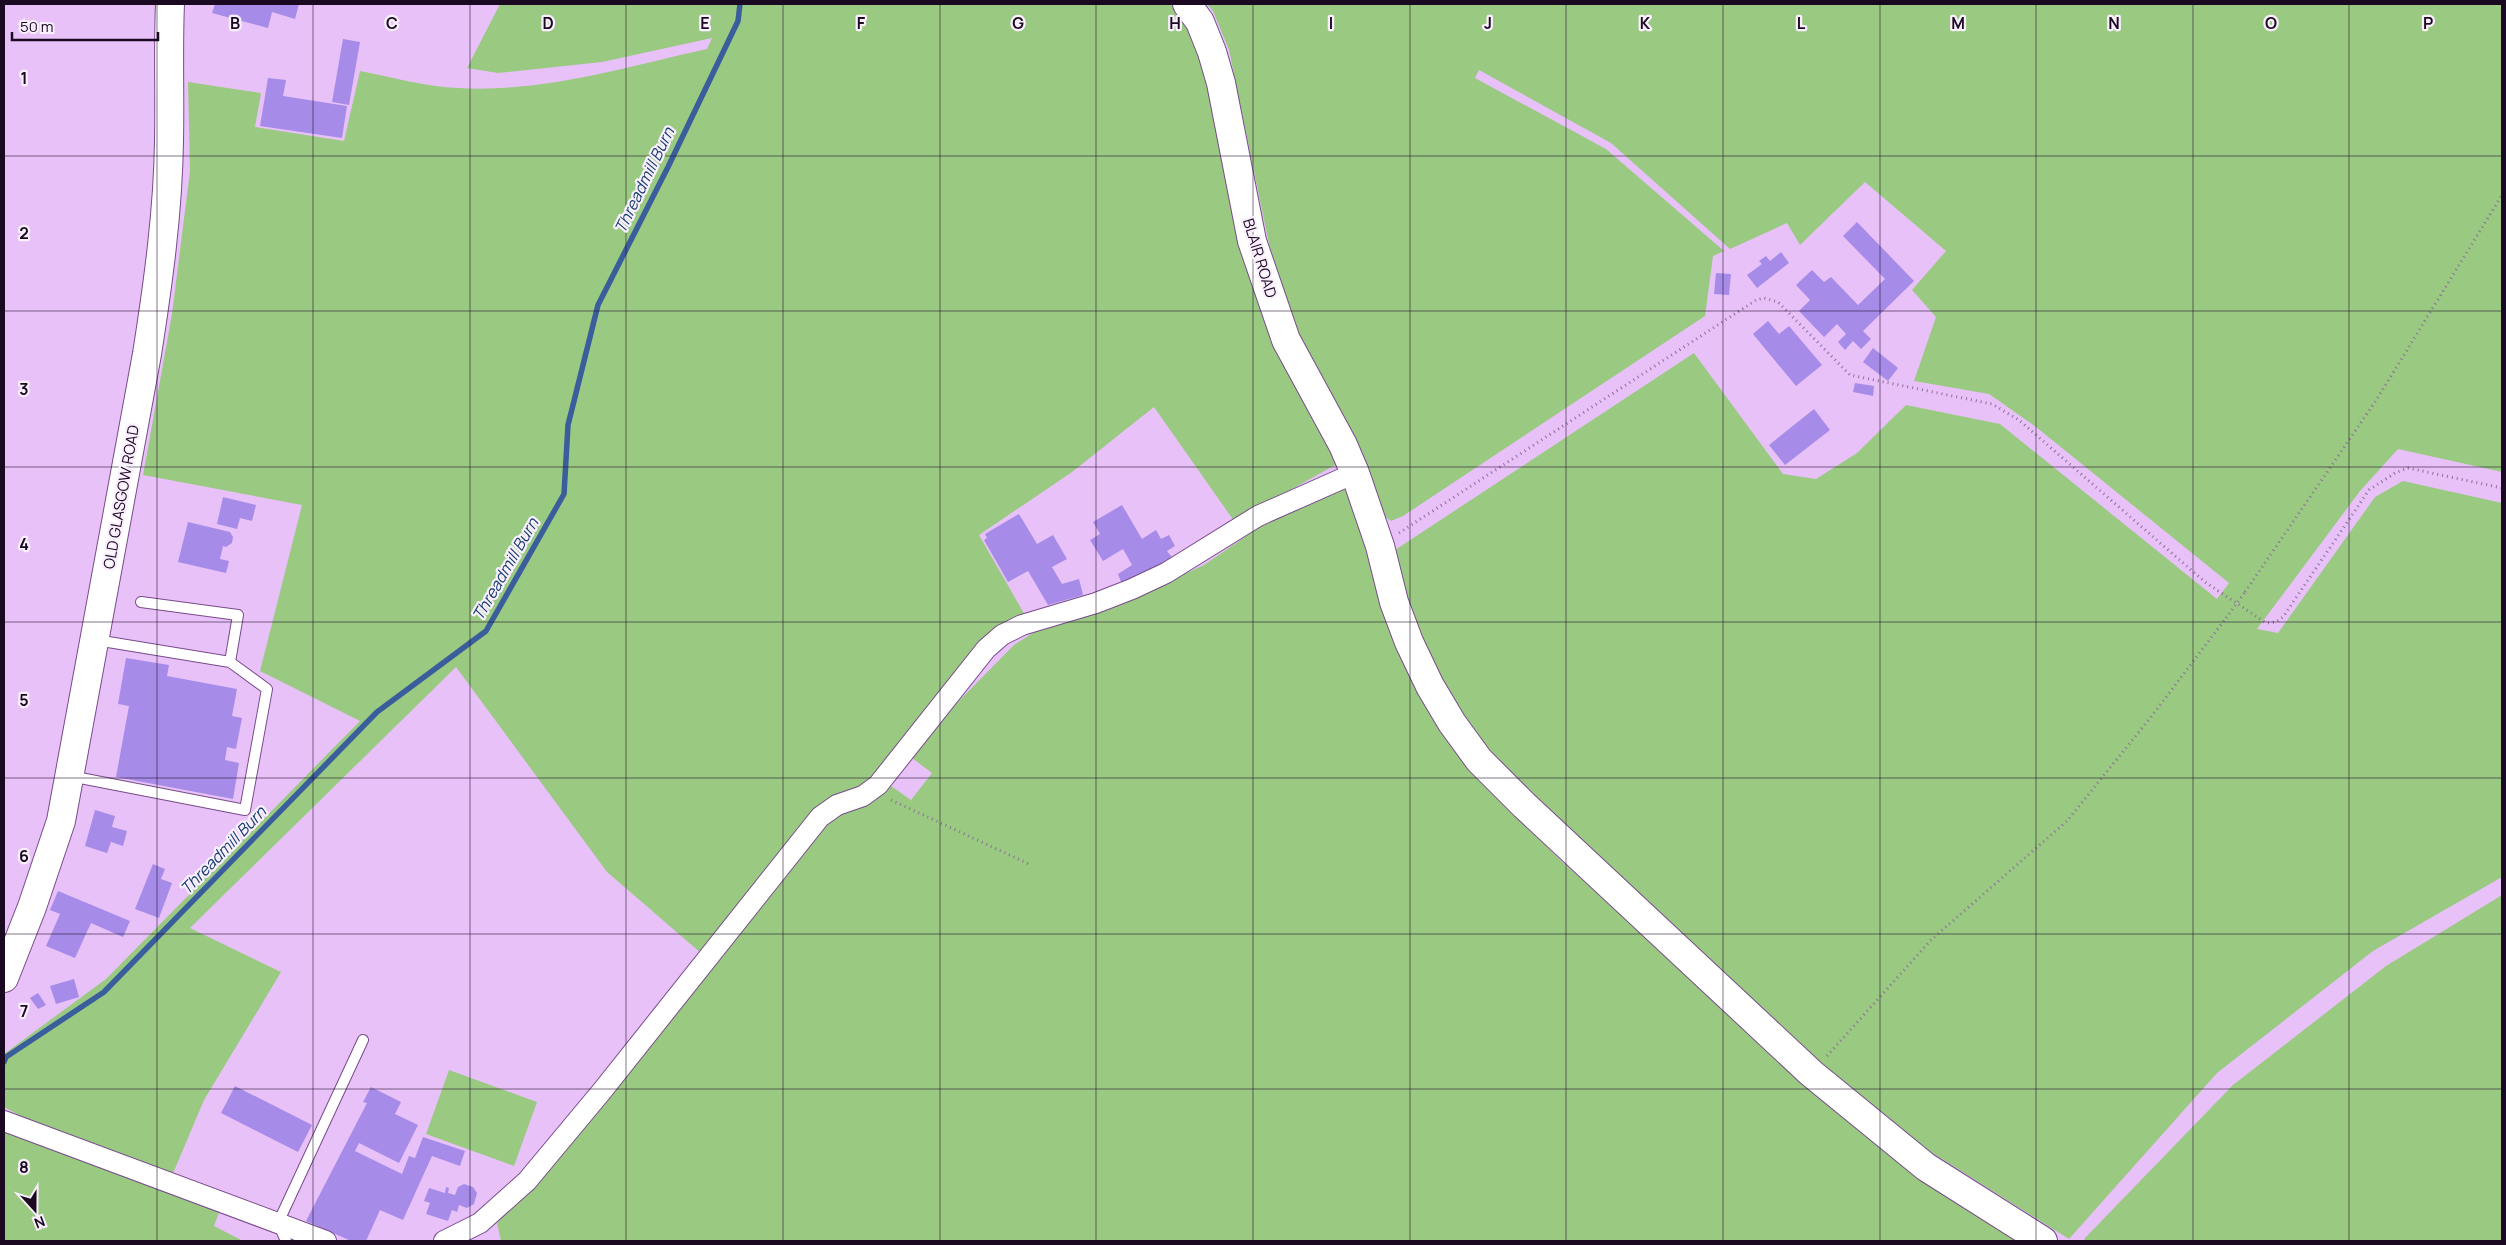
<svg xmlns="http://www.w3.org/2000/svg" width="2506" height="1245" font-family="Manrope,sans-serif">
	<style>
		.green { fill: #9aca82 }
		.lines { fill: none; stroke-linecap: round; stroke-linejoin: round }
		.stream { stroke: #3a5e9c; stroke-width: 5.5 }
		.building { fill: #a68ce8 }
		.lane-casing { stroke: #784b8a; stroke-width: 12 }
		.street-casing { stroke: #784b8a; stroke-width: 22 }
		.secondary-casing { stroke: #784b8a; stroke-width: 30 }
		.path { stroke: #8c6f99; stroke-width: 3; stroke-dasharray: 1 4; stroke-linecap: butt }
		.lane { stroke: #fff; stroke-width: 10 }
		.street { stroke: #fff; stroke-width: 20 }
		.secondary { stroke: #fff; stroke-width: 28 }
		.path-bridge { stroke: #8c6f99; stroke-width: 3; stroke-dasharray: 1 4; stroke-linecap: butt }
		.grid { fill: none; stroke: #1b0922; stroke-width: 1; stroke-opacity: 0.55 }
		.labels { text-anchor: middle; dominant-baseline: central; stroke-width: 4.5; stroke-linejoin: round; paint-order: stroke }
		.street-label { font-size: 15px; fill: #1b0922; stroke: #f9effd }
		.water-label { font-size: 16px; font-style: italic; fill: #153e70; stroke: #f9effd }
		.grid-label { font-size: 16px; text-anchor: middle; font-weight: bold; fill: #1b0922; stroke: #f9effd; stroke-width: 4.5; stroke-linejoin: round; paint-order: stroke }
	</style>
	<rect width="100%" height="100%" fill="#e8c1f9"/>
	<path class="green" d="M500 4H1174L1189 26 1339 463 1234 521 1154 407 1072 472 979 535 1026 617 999 625 875 778 848 792 702 954 607 872 456 667 190 928 281 972 204 1100 171 1178 28 1120 4 1107V1054L106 979 360 721 260 671 302 505 143 475 172 314 190 171 188 82 261 93 255 127 344 141 360 71C392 77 426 87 458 88 542 93 625 67 707 49L712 38 602 62 498 73 467 68Z
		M1207 4H2502V472L2398 449 2360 491 2257 629 2278 633 2375 497 2403 481 2502 503V877L2373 951 2217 1073 2069 1239 1934 1154 1883 1118 1800 1049 1486 752 1449 701 1423 650 1392 552 1694 353 1783 474 1816 479 1857 453 1906 405 2000 424 2217 599 2229 583 2036 427 1989 394 1914 381 1936 317 1912 290 1946 251 1865 182 1800 245 1787 223 1730 249 1611 143 1479 70 1475 78 1606 149 1724 251 1713 256 1705 316 1403 516 1391 521 1384 516 1363 453 1310 363 1298 336 1269 244 1229 50 1213 11Z
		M1342 488 1350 493 1376 587 1401 656 1471 769 1558 858 1900 1164 2016 1241H501L497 1223 537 1179 826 823 842 810 871 801 891 786 911 800 932 773 912 758 944 716 1015 644 1038 630 1082 615 1105 611 1204 565 1267 522Z
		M2502 895V1241H2086L2084 1239 2233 1085 2386 966Z
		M449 1070 537 1102 514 1166 426 1134Z
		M4 1128 221 1207 214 1226 243 1241H4Z"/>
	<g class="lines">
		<path class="stream" d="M4 1062 6 1057 104 992 377 712 486 631 564 494 568 425 598 305 668 167 738 21 740 4"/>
	</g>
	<path class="building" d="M215 4H299L295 19 272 12 268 28 212 13Z
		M343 39 360 42 349 105 332 102Z
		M268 78 286 80 283 96 347 106 342 138 260 126Z
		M1857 222 1914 281 1863 331 1871 339 1861 349 1853 341 1845 350 1838 342 1846 334 1837 324 1824 337 1799 311 1810 300 1796 285 1812 270 1824 282 1831 277 1858 305 1885 279 1843 236Z
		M1781 252 1789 263 1757 288 1747 275 1762 264 1759 261 1766 256 1770 261Z
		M1716 273 1731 274 1729 295 1714 294Z
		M1768 321 1779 334 1789 326 1822 365 1796 386 1753 334Z
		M1873 348 1898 368 1888 381 1863 362Z
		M1855 383 1874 386 1873 396 1853 392Z
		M1814 409 1830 430 1785 465 1769 445Z
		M223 497 256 505 252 521 240 518 237 529 217 524Z
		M1122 505 1142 539 1156 530 1161 539 1169 535 1175 546 1167 551 1174 560 1123 587 1118 574 1132 565 1123 549 1103 561 1090 540 1100 534 1093 522Z
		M1019 514 1037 544 1053 535 1067 559 1052 567 1062 584 1079 579 1083 595 1048 605 1028 571 1008 582 984 540 987 538 985 534Z
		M188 522 230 532 233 537 232 543 226 547 223 546 220 559 229 561 226 573 178 562Z
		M126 658 169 665 167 676 237 689 232 716 242 718 236 749 227 747 225 760 239 763 233 799 116 777 129 706 118 704Z
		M95 810 115 816 112 827 127 831 123 846 111 842 107 853 85 846Z
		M153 864 165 869 161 879 172 883 159 918 135 909Z
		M58 891 130 921 123 937 91 923 75 958 46 946 60 914 50 910Z
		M74 979 79 997 56 1004 50 986Z
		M38 993 46 1005 38 1009 30 998Z
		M235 1086 312 1125 298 1152 221 1113Z
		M371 1087 401 1102 395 1114 418 1125 399 1163 359 1143 355 1151 402 1174 409 1156 415 1158 423 1137 465 1151 460 1166 432 1156 403 1220 380 1210 366 1241H351L306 1221 367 1103 363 1102Z
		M464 1184 473 1187 477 1193 474 1204 467 1208 459 1205 457 1212 452 1210 448 1221 426 1214 430 1203 424 1201 429 1188 445 1193 446 1187 449 1188 448 1193 455 1195 458 1187Z"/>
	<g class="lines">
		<g class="lane-casing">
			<path id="lane" d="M96 640 230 662 238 615 141 602
				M70 776 245 810 267 689 230 662
				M286 1241 278 1223 363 1040"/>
		</g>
		<g class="street-casing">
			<path id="street" d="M4 1121 326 1241
				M444 1241 480 1223 527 1181 602 1091 820 817 837 805 863 796 878 785 986 649 1002 635 1022 625 1096 603 1132 589 1166 573 1258 516 1355 473"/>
		</g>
		<g class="secondary-casing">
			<path id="secondary" d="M1187 4 1200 22 1212 52 1221 83 1252 241 1286 340 1343 445 1355 473 1380 546 1394 602 1409 642 1430 686 1452 723 1479 760 1524 805 1811 1073 1926 1167 2043 1241
				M4 978 32 907 61 821 147 354C158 284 168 212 169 141 170 95 168 50 170 4"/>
		</g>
		<path class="path" d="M1399 533 1756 300 1764 298 1778 302 1850 375 1992 404 2019 420 2205 582 2266 623 2276 622 2283 617 2369 490 2395 473 2408 468 2502 488
			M2245 592 2377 399 2502 195
			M891 800 1029 864
			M1827 1056 1931 940 2067 821 2151 717 2226 618"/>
		<use href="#lane" class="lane"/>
		<use href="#street" class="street"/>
		<use href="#secondary" class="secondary"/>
		<path class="path-bridge" d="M2226 618 2245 592"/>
	</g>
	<path class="grid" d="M157 4V1241M313 4V1241M470 4V1241M626 4V1241M783 4V1241M940 4V1241M1096 4V1241M1253 4V1241M1410 4V1241M1566 4V1241M1723 4V1241M1880 4V1241M2036 4V1241M2193 4V1241M2349 4V1241M4 156H2502M4 311H2502M4 467H2502M4 622H2502M4 778H2502M4 934H2502M4 1089H2502"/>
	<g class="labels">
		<g class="street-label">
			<text transform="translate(1260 258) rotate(73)">BLAIR ROAD</text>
			<text transform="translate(121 497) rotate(-80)">OLD GLASGOW ROAD</text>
		</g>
		<g class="water-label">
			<text transform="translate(644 180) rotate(-64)">Threadmill Burn</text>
			<text transform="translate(505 569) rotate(-60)">Threadmill Burn</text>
			<text transform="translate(223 850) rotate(-46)">Threadmill Burn</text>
		</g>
	</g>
	<g class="grid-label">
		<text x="235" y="29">B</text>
		<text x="392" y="29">C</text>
		<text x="548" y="29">D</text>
		<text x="705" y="29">E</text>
		<text x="861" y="29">F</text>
		<text x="1018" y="29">G</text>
		<text x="1175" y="29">H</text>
		<text x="1331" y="29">I</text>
		<text x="1488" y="29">J</text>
		<text x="1645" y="29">K</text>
		<text x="1801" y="29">L</text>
		<text x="1958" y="29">M</text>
		<text x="2114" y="29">N</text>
		<text x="2271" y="29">O</text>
		<text x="2428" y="29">P</text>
		<text x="24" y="84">1</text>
		<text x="24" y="239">2</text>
		<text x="24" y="395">3</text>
		<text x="24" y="550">4</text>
		<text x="24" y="706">5</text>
		<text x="24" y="862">6</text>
		<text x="24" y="1017">7</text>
		<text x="24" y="1173">8</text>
	</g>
	<rect width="2506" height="1245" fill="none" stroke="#1b0922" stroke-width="10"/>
	<g transform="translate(35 1210) rotate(159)" stroke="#f9effd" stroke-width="4" paint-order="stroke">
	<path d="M0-4L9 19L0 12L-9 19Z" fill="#1b0922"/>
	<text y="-8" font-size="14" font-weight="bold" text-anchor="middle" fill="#1b0922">N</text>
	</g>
	<path d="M12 32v8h146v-8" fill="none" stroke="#1b0922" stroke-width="2.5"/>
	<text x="20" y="32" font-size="15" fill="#1b0922" stroke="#f9effd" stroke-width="4" paint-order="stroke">50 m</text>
</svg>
